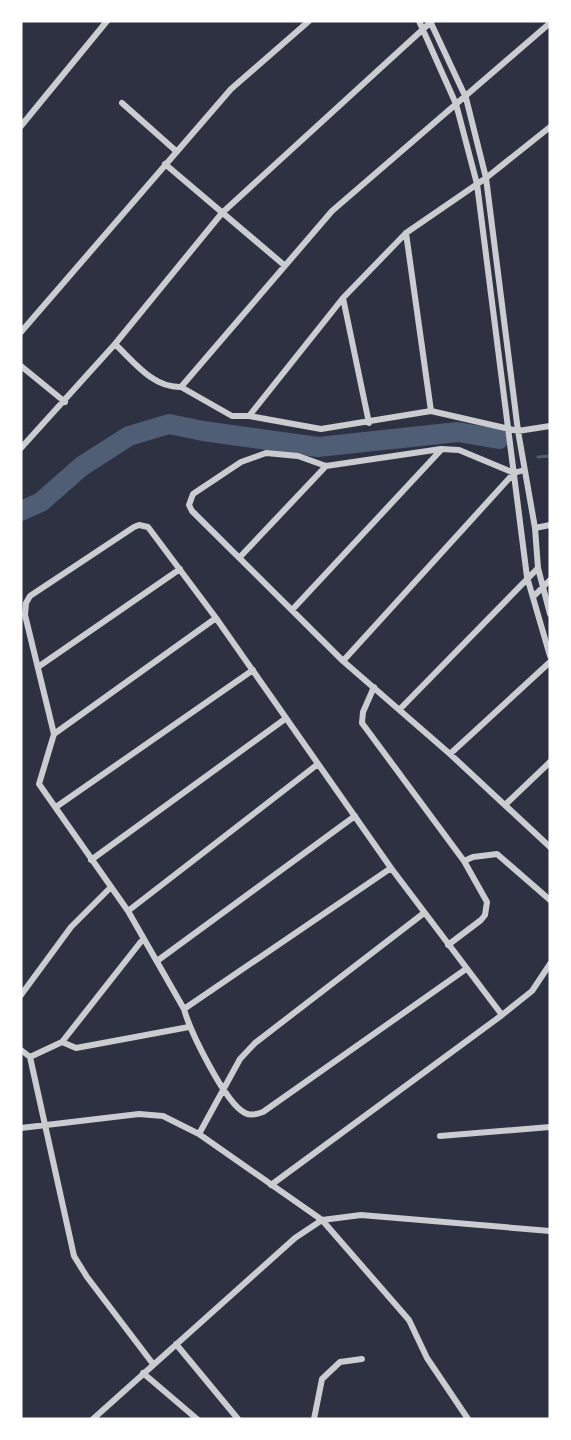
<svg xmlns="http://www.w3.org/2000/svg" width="571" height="1440" font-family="'Golos Text',sans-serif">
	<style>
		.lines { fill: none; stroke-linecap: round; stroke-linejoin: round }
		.stream { stroke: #4f5d75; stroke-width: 3 }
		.river { stroke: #4f5d75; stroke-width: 20 }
		.minor { stroke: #caccd0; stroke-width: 6 }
	</style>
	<rect width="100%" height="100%" fill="#2d3142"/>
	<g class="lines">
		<path class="stream" d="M538 457 550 456"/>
		<path class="river" d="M21 511 41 502 82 466 129 436 169 424 203 431 318 447 458 432 499 439"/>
		<path class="minor" d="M419 21 456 104 477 184 527 577 550 656
			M430 21 466 98 486 178 518 431 535 528 538 568 550 614
			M122 103 176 151
			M21 126 107 21
			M165 164 284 265
			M406 233 431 411
			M343 298 369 423
			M21 332 231 89 309 21
			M115 344C134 362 153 388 181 387L332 211 550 23
			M21 366 65 402
			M181 387 232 416H249L321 429 431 411 518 431 550 426
			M249 416 343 298 406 233 486 178 550 127
			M21 448 115 344 222 213 432 21
			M524 470 514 473 459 450 441 449 326 466 298 456 266 453 241 462 193 494 189 505 192 511 343 661 450 754 550 847
			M535 528 550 525
			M240 557 326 466
			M533 597 550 580
			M292 610 441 450
			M343 661 514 473
			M38 667 180 569
			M374 687 363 712 362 723 464 861 487 902 485 915 481 920 448 945
			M400 709 538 568
			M54 734 216 618
			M450 754 550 662
			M505 805 550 762
			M56 807 253 670
			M91 860 285 719
			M464 861 473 857 497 854 550 900
			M128 911 318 764
			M157 961 355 816
			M466 969 263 1112C257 1114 251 1116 245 1113 225 1103 190 1031 184 1009L128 911 39 784 54 734 25 615 26 603 30 596 134 527 139 525 148 527 216 618 391 868 502 1015
			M21 995 71 927 110 888
			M184 1009 391 868
			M62 1042 76 1048 189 1027
			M21 1050 30 1057 74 1256 87 1277 153 1364
			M30 1057 62 1042 143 939
			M21 1128 139 1114 163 1116 199 1134 322 1220 409 1320 427 1358 468 1419
			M199 1134 240 1059 255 1043 424 913
			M440 1136 550 1127
			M271 1185 502 1015 532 991 550 964
			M176 1344 238 1419
			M143 1373 197 1419
			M93 1419 295 1238 322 1220 361 1215 550 1231
			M314 1419 322 1379 340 1362 362 1359"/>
	</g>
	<rect width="571" height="1440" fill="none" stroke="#ffffff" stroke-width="45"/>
</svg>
